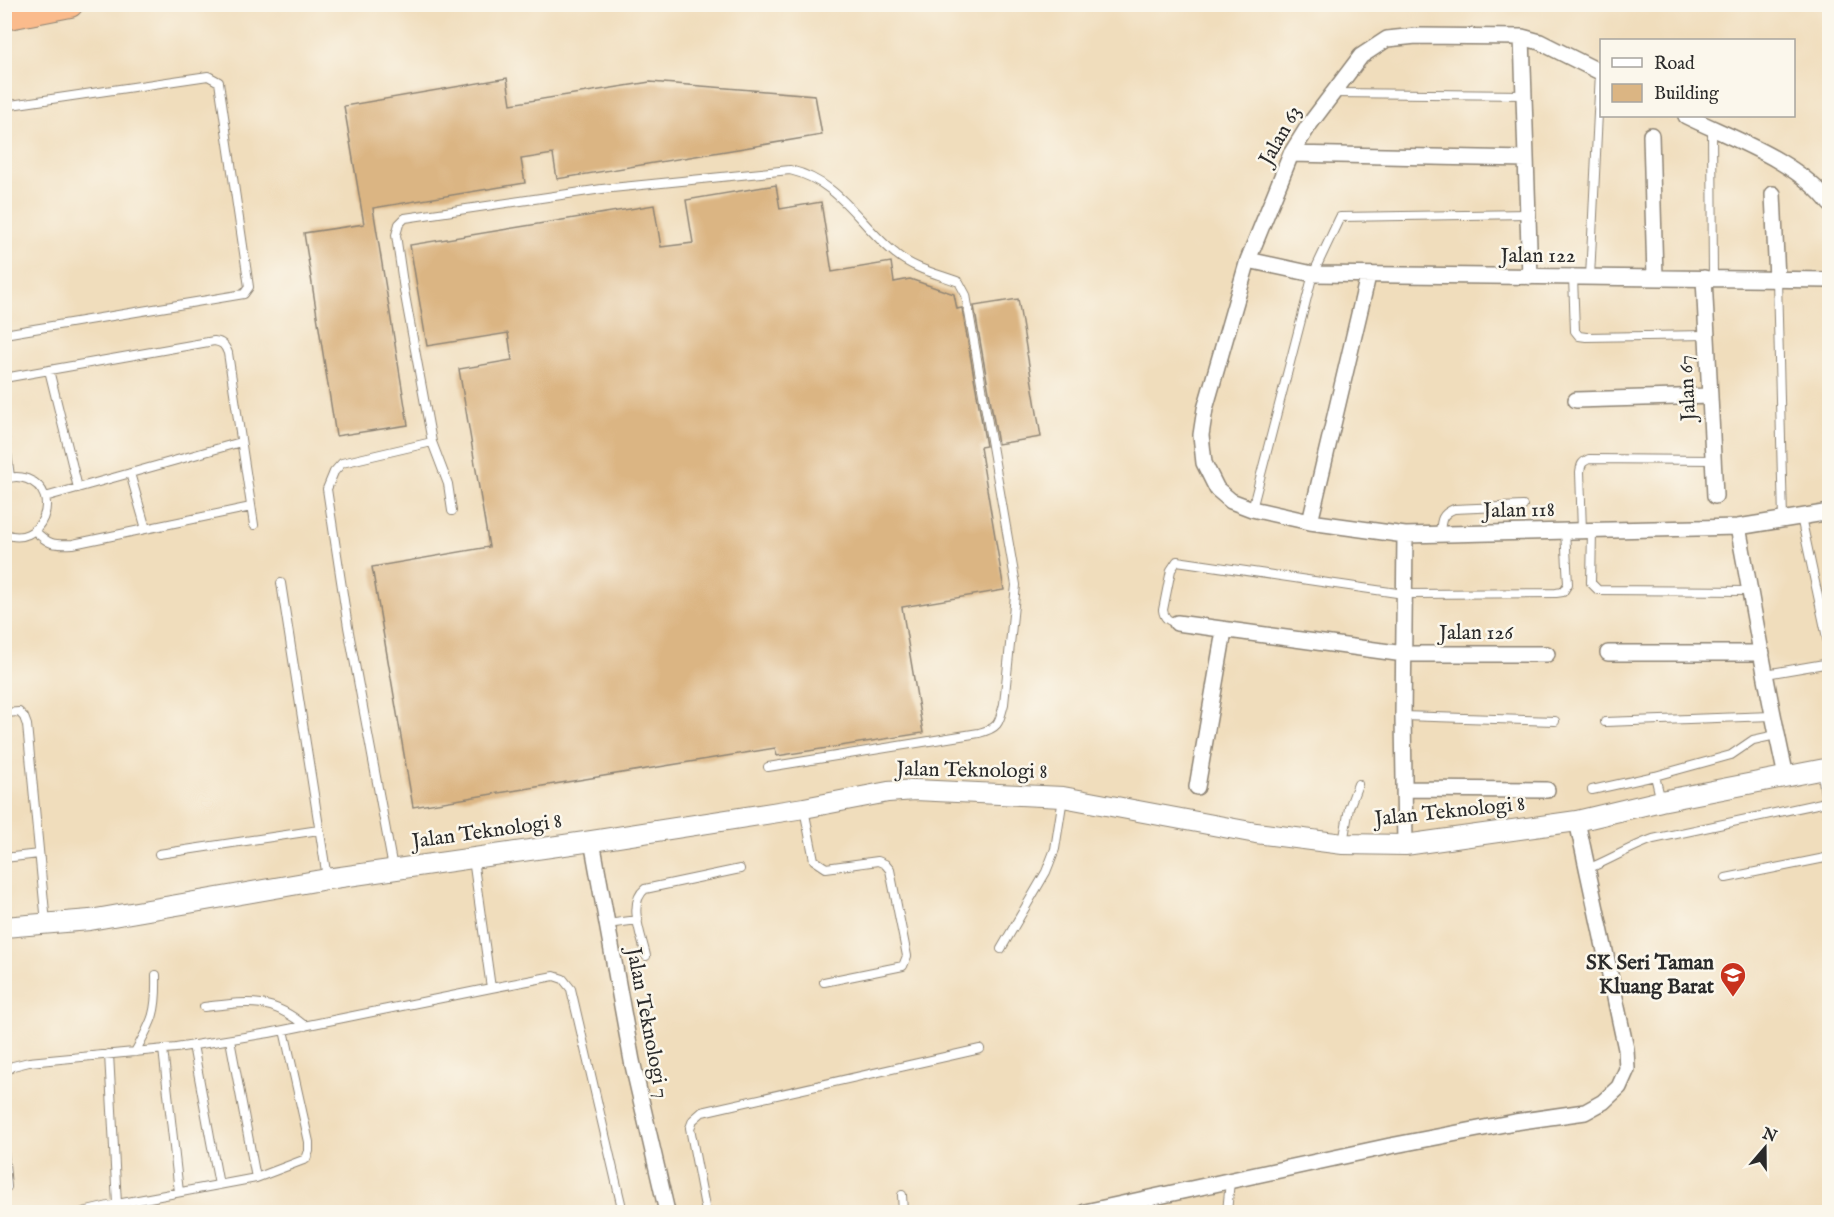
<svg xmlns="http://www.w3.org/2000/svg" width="1834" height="1217" font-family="'IM FELL English',serif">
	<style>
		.building { fill: #dbb583 }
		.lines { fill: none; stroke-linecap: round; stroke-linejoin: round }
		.service-casing { stroke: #8e8474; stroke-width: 10 }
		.minor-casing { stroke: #8e8474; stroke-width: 18 }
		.tertiary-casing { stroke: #8e8474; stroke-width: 22 }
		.trunk-casing { stroke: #8e8474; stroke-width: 28 }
		.service { stroke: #fff; stroke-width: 8 }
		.minor { stroke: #fff; stroke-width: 15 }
		.tertiary { stroke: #fff; stroke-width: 20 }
		.trunk { stroke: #fabb8c; stroke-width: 26 }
		.labels { text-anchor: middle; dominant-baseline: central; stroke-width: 5; stroke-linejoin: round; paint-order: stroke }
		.street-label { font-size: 21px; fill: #2b2b2b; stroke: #fbf7ec }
		.poi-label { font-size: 21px; font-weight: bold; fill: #2b2b2b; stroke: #fbf7ec; text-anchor: end }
	</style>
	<rect width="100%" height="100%" fill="#fbf7ec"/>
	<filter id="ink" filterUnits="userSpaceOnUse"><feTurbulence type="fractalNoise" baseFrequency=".0167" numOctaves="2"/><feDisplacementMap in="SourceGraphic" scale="12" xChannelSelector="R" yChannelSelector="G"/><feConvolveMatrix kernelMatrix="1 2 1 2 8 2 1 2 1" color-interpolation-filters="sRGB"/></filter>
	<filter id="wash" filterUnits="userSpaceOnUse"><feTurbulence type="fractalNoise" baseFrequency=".008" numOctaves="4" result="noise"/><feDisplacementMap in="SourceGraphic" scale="24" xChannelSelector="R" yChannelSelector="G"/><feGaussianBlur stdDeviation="1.35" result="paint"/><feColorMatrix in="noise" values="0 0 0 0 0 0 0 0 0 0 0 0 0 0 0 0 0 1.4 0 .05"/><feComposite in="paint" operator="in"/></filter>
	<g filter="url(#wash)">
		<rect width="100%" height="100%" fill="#f0ddbc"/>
		<g id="blocks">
			<path class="building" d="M507 78 511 104 650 82 815 95 822 135 557 179 553 154 521 159 525 183 373 208 408 425 336 436 304 233 364 224 344 106Z
				M776 185 780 209 821 202 832 272 891 262 894 282 910 279 954 294 957 309 962 308 986 446 980 447 1004 590 902 607 923 733 777 756 775 748 413 807 372 567 489 547 459 369 512 360 508 333 427 346 410 245 654 205 661 247 693 243 686 200Z
				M1018 299 1041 437 998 444 974 306Z"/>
		</g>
	</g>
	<g filter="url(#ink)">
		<use href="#blocks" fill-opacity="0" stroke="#8e8474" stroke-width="1.5"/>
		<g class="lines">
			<g class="service-casing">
				<path id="service" d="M1335 93 1524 95
					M4 106 208 76 219 82 249 287 244 294 4 334
					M1712 128 1713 278
					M1573 277 1575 331 1579 336 1586 337 1707 335
					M1590 277 1600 72
					M1777 279 1783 520
					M49 370 78 488
					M4 378 214 341C222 342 225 345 228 353L254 525
					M4 430 10 477
					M432 442 448 484 452 511
					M130 473 146 529
					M4 480C12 476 19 476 27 479 65 493 40 551 4 533
					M45 497 241 442
					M1252 509 1313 274 1340 217 1528 214
					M1801 517 1830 652
					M34 530C49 545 53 545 73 544L251 507
					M1592 530 1591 583 1598 590 1750 591
					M1582 531 1580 472C1581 464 1582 462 1589 459L1713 460
					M1440 534C1441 521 1441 514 1454 509L1523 506
					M281 583 327 878
					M1177 623C1169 621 1164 619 1163 610L1171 570 1177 561 1404 594 1556 593 1563 592 1568 584 1565 531
					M1766 674 1830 663
					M4 713 19 712 24 717 27 725 46 923
					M1403 716 1555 721
					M1605 722 1772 716
					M1822 772 1830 831
					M1655 776 1661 801
					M1592 790 1655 776 1731 755 1753 740 1776 735
					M804 809 814 860 826 868 878 861 885 864 890 870 907 956 903 966 824 982
					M1343 843 1349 808 1358 784
					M159 854 319 830
					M4 858 39 854
					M393 868 348 627 327 489 334 472 342 463 432 442 404 290 396 235 399 224 405 218 602 189 790 170C841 182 858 224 896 254 914 269 938 274 959 282L966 295 1016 585 1004 704C999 723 999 728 979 733L768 767
					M1587 869C1610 860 1630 847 1653 839L1826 802
					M1726 878 1830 857
					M607 924 638 920
					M1001 949 1046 872 1055 849 1063 798
					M646 956C642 937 627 903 645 889L740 869
					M491 988 554 976 563 979 571 989 623 1212
					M204 1007C246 1002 270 996 305 1026
					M230 1040 256 1178
					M193 1045 219 1185
					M163 1049 179 1192
					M135 1052C153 1020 157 1013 156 975
					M109 1054 117 1204
					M4 1073 13 1066 29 1062 176 1048 269 1033 491 988 473 859
					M4 1152 7 1187
					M902 1195 903 1212
					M83 1212 117 1204 256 1178 306 1159 309 1151V1142L284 1030
					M706 1212 690 1128 693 1120 702 1112 980 1049
					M1227 1212 1230 1181"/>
			</g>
			<g class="minor-casing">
				<path id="minor" d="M1522 37 1530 277
					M1602 73 1540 42 1522 37 1416 36 1387 39 1361 56 1309 125 1291 154 1248 260 1205 409 1201 435 1204 463 1217 489 1231 501 1252 509 1310 522 1405 535 1738 527 1830 512
					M1686 116C1733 139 1798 161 1830 204
					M1651 135 1655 277
					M1291 154 1526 159
					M1773 194 1777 279
					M1248 260 1313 274 1830 280
					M1704 278 1715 496
					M1576 400 1710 396
					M1310 522 1368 276
					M1738 527C1754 610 1767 693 1786 776
					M1405 535 1403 716 1405 845
					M1177 623 1404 654H1547
					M1608 653H1762
					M1197 787 1224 631
					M1404 789 1547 790
					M592 841 632 1061 667 1212
					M1085 1212 1390 1146 1515 1122 1585 1112 1603 1102 1619 1087 1627 1069 1626 1049 1577 821"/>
			</g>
			<g class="tertiary-casing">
				<path id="tertiary" d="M4 927 90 920 327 879 592 841 804 808 888 792 915 790 1063 797 1256 833 1343 844 1405 845 1577 821 1661 801 1830 768"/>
			</g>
			<g class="trunk-casing">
				<path id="trunk" d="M4 17 70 4"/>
			</g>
			<use href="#service" class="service"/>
			<use href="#minor" class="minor"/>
			<use href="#tertiary" class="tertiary"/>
			<use href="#trunk" class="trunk"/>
		</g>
	</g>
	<defs>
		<g id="school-pin" transform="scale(1.35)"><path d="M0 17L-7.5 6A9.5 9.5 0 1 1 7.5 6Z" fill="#c8321e" stroke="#fbf7ec"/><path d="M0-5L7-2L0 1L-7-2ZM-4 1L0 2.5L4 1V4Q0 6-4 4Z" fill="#fff"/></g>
	</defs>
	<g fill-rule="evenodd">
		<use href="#school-pin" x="1733" y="975"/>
	</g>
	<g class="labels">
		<g class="street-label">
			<text transform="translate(1281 136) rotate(-61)">Jalan 63</text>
			<text x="1538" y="256">Jalan 122</text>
			<text transform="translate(1688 388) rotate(-93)">Jalan 67</text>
			<text transform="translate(1519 511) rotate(-1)">Jalan 118</text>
			<text x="1476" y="633">Jalan 126</text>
			<text transform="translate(972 771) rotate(1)">Jalan Teknologi 8</text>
			<text transform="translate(1450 812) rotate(-6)">Jalan Teknologi 8</text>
			<text transform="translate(487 832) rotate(-8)">Jalan Teknologi 8</text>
			<text transform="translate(647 1023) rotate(79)">Jalan Teknologi 7</text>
		</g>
		<g class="poi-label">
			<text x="1714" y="963">SK Seri Taman<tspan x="1714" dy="24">Kluang Barat</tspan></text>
		</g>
	</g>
	<rect width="1834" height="1217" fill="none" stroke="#fbf7ec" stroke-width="24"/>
	<rect x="1600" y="39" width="195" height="78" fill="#fbf7ec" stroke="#a8a59f" stroke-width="1.5"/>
	<rect x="1612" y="58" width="30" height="9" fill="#ffffff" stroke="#a8a59f" stroke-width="1.5"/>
	<text x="1654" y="69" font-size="18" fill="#2b2b2b">Road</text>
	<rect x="1612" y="84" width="30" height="18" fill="#dbb583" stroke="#a8a59f" stroke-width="1.5"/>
	<text x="1654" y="99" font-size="18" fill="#2b2b2b">Building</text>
	<g transform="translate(1765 1148) rotate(20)" stroke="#fbf7ec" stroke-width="4.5" paint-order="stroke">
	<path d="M0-4.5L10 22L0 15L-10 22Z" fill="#2b2b2b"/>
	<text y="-9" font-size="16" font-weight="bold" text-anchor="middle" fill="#2b2b2b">N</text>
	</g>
</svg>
